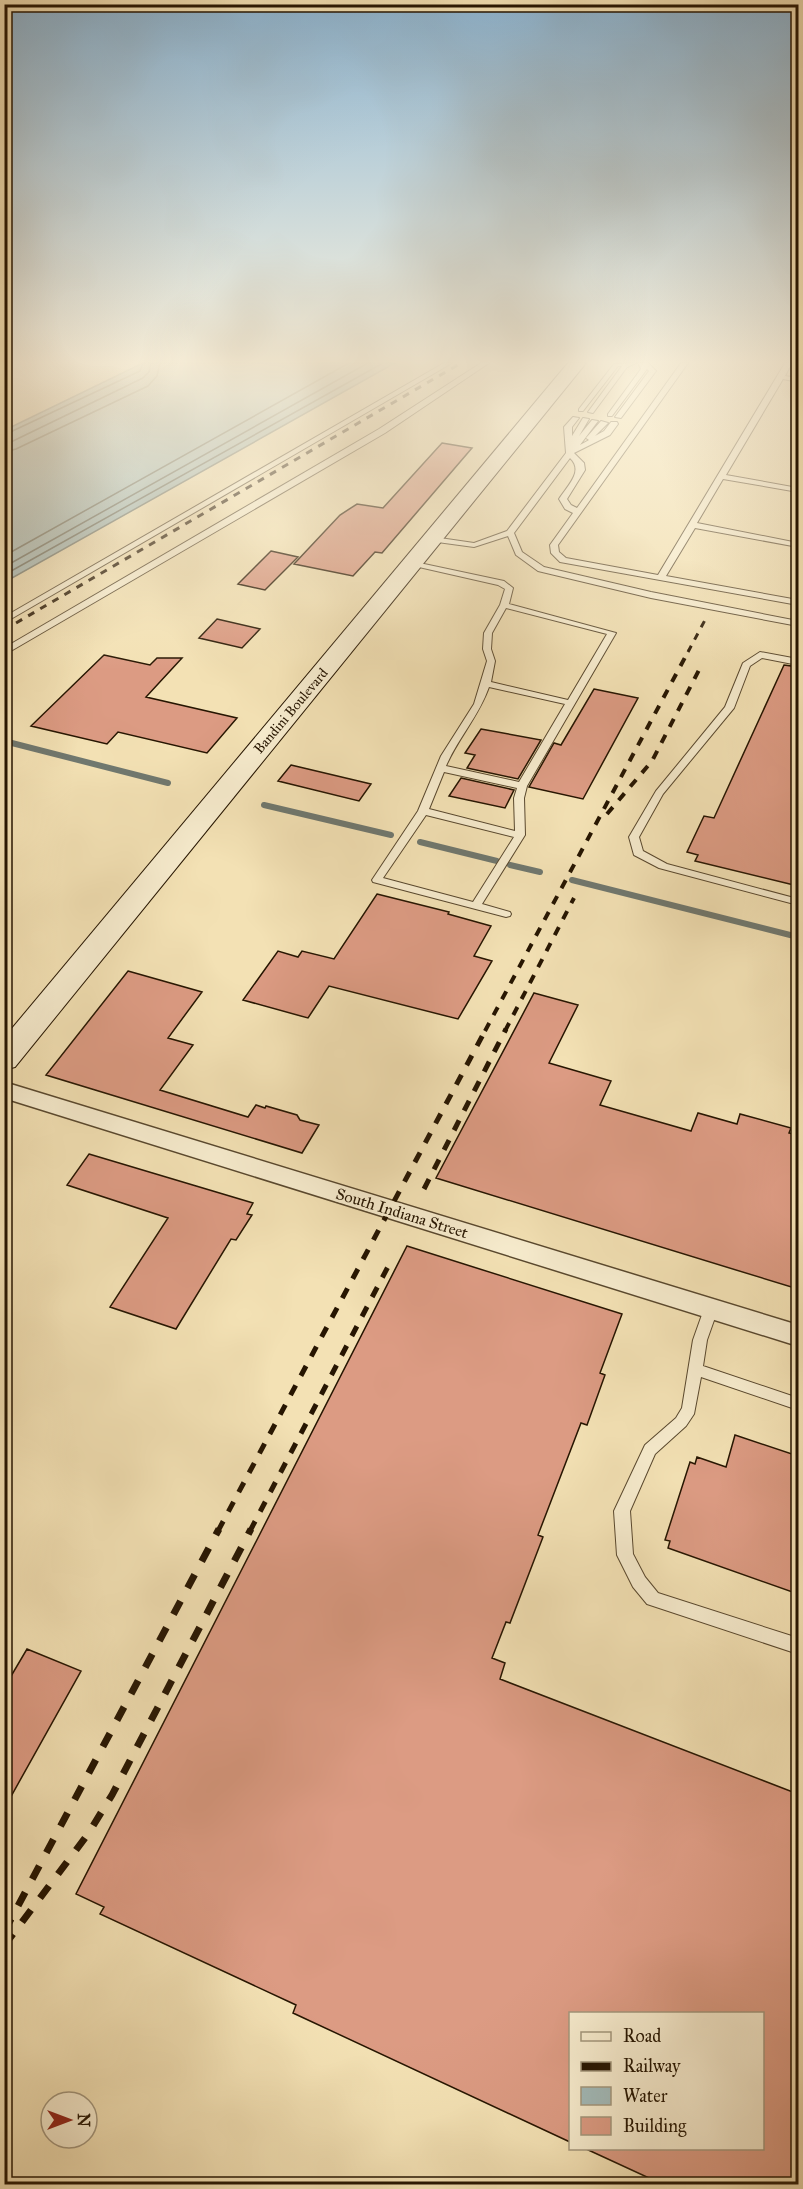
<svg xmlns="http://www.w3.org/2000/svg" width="803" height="2189" font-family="'IM FELL Great Primer',serif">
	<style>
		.water { fill: #a2bab9; stroke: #70786f; stroke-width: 1.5 }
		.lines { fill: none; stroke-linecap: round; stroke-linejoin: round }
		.shore { stroke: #64685d; stroke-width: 1.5 }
		.stream { stroke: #70786f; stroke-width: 6 }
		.building { fill: #dc9b83; stroke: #261501; stroke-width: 1.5 }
		.lane-casing { stroke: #59482e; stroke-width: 2 }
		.street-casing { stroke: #59482e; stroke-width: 3 }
		.secondary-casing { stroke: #261501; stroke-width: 2 }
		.lane { fill: #f7ecce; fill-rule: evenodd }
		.street { fill: #f7ecce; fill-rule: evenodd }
		.secondary { fill: #f7ecce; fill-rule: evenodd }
		.rail-far3 { stroke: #261501; stroke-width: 3; stroke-dasharray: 7 7; stroke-linecap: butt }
		.rail-far2 { stroke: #261501; stroke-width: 4; stroke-dasharray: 9 9; stroke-linecap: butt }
		.rail-far1 { stroke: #261501; stroke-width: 5; stroke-dasharray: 11 11; stroke-linecap: butt }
		.rail { stroke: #261501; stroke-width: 7; stroke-dasharray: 15 15; stroke-linecap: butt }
		.labels { text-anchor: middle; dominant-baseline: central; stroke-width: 5; stroke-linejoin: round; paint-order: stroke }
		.far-street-label { font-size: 14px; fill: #261501; stroke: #f7ecce }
		.street-label { font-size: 16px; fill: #261501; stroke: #f7ecce }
	</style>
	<rect width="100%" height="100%" fill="#f3e1b4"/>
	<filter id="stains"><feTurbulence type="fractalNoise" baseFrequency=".00333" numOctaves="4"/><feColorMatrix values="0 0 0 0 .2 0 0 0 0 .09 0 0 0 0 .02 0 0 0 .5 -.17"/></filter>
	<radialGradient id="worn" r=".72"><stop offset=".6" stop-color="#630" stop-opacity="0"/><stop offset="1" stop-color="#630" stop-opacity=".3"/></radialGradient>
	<path class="water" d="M143 363H395L5 582V430Z"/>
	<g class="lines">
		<path class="shore" d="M4 435 140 371 143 363
			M4 443 13 441 143 378 149 372 151 363
			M4 452 16 449 148 386 157 376 160 363
			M4 556 349 363
			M4 567 368 363
			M4 575 383 363"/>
		<path class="stream" d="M4 741 168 783
			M264 805 391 835
			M420 842 497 861
			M510 865 540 872
			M572 880 798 937"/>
	</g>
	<path class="building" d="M442 443 472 448 382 553 375 552 353 576 294 564 340 515 357 504 383 508Z
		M271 551 298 557 265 590 238 584Z
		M217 619 260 629 242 648 199 638Z
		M104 655 150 665 157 658H182L146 697 237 718 207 753 118 732 107 744 31 726Z
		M784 665 798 667V886L695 861 698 855 687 852 704 816 714 818Z
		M594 689 638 698 583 799 529 787 554 743 561 745Z
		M481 729 541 740 518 779 467 768 475 755 465 753Z
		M291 765 371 784 359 801 278 781Z
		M461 778 514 790 505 808 449 796Z
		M377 894 449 912 448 914 491 926 474 956 492 961 458 1019 329 986 308 1018 243 1000 278 951 298 957 302 951 334 959Z
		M128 971 202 992 168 1038 193 1045 160 1090 248 1117 256 1105 265 1108 266 1106 297 1115 300 1120 319 1125 302 1153 46 1075Z
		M534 993 578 1005 549 1063 611 1081 600 1105 691 1131 698 1113 737 1124 740 1114 791 1128 789 1133 798 1135V1289L436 1178Z
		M89 1154 253 1203 247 1214 252 1215 236 1240 231 1239 176 1329 110 1307 168 1218 67 1185Z
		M407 1246 622 1314 600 1373 605 1375 587 1425 581 1423 538 1535 543 1537 510 1623 506 1622 492 1658 505 1663 500 1679 798 1794V2184H662L584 2148H762V2013H570V2142L293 2013 296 2005 100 1914 104 1907 76 1894Z
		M735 1435 798 1456V1594L668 1548 670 1541 665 1540 690 1462 695 1464 697 1457 726 1467Z
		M27 1649 81 1671 4 1809V1688Z"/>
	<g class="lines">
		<g class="lane-casing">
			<path id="lane" d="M444 363H452L4 623V617Z
				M481 363H489L385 433 4 655V648L379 429Z
				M636 363 627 367 593 413 588 412 622 366H618L583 411H579V409L614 364Z
				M638 363H648L656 371 621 418 615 417 649 371 647 369 612 416H608V414L641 369Z
				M681 363H688L558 545 559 552 566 558 658 575 785 363H792L785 376 798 378V382L783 379 726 475 798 488V492L723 479 697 523 798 543V547L695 528 666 576 798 600V605L560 562 551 553 550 545 573 513 565 509 559 499C568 485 584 471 570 458L514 533 522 552 544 567 651 592 798 621V626L651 598 538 571 516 555 508 536 474 547 430 541V537H433L474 543 507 531 566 453 564 427 573 417 579 418 572 427V436L583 418 589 419 579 436 592 420 598 421 580 445 589 440 586 438 601 421 608 423 595 436 604 431 611 422H617L618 424 610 435 574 453 584 463 585 470 567 499 571 505 577 508Z
				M410 561 504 581 513 588 509 604 616 633 527 786 524 798 525 835 482 904 510 912 511 914 510 916 506 917 373 882 372 880 418 811 441 756 474 704 487 661 483 649 484 633 500 605 505 589 498 585 410 565ZM506 608 607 634 568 700 491 682 495 661 491 649 492 633ZM489 687 565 704 519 782 446 766C458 738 479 716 489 687ZM444 772 517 788 514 798 515 831 429 809ZM426 815 514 837 473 902 383 878Z
				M760 652 798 659V665L762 658 750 666 734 708 663 794 639 837 643 851 667 864 798 899V905L659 868 634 855 629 837 656 791 725 707 743 663Z
				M711 1303 716 1305 718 1309 707 1340 703 1366 798 1398V1410L701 1377 694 1414 686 1426 655 1454 630 1511 633 1554 645 1577 658 1593 798 1638V1654L647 1604 633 1587 617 1555 614 1511 645 1445 676 1418 682 1408 693 1340 704 1309 706 1305Z"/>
		</g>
		<g class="street-casing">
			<path id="street" d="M4 1082 798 1325V1346L4 1098Z"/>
		</g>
		<g class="secondary-casing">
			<path id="secondary" d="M568 363H586L15 1067 4 1070V1038Z"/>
		</g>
		<use href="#lane" class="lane"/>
		<use href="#street" class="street"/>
		<use href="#secondary" class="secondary"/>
		<path class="rail-far3" d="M4 630 461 363
			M688 652 705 620"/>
		<path class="rail-far2" d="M607 814 652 761 700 668
			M485 1031 689 650
			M505 1031 574 898"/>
		<path class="rail-far1" d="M424 1189 506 1029
			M218 1531 486 1029
			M250 1531 392 1259"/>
		<path class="rail" d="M4 1932 219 1529
			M4 1946 88 1834 112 1795 251 1529"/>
	</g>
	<linearGradient id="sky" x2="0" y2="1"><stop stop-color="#8cb6d5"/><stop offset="0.54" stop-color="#faf2dd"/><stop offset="1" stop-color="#faf2dd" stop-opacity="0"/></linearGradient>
	<rect width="803" height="670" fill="url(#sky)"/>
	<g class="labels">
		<g class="far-street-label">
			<text transform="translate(291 711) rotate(-50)">Bandini Boulevard</text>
		</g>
		<g class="street-label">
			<text transform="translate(402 1213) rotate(17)">South Indiana Street</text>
		</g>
	</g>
	<rect width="803" height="2189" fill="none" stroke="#f3e1b4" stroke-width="24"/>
	<rect x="6" y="6" width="791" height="2177" fill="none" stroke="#261501" stroke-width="3"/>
	<rect x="12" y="12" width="779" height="2165" fill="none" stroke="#261501" stroke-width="1.5"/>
	<rect x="569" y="2012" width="195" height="138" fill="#f7ecce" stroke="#a3967c" stroke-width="1.5"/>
	<rect x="581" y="2032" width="30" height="9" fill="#f7ecce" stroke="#a3967c" stroke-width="1.5"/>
	<text x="623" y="2042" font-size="18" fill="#261501">Road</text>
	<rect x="581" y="2062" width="30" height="9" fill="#261501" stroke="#a3967c" stroke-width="1.5"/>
	<text x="623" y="2072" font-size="18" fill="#261501">Railway</text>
	<rect x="581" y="2087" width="30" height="18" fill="#a2bab9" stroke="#a3967c" stroke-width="1.5"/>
	<text x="623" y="2102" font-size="18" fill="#261501">Water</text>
	<rect x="581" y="2117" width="30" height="18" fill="#dc9b83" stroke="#a3967c" stroke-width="1.5"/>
	<text x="623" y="2132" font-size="18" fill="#261501">Building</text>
	<g transform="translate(69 2120) rotate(90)"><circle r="28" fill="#f7ecce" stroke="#a3967c" stroke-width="1.5"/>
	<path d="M0-4.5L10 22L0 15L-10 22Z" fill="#8f2418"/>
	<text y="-9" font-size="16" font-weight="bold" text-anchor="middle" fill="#261501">N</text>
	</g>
	<rect width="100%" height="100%" filter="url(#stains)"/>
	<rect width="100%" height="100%" fill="url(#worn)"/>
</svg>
